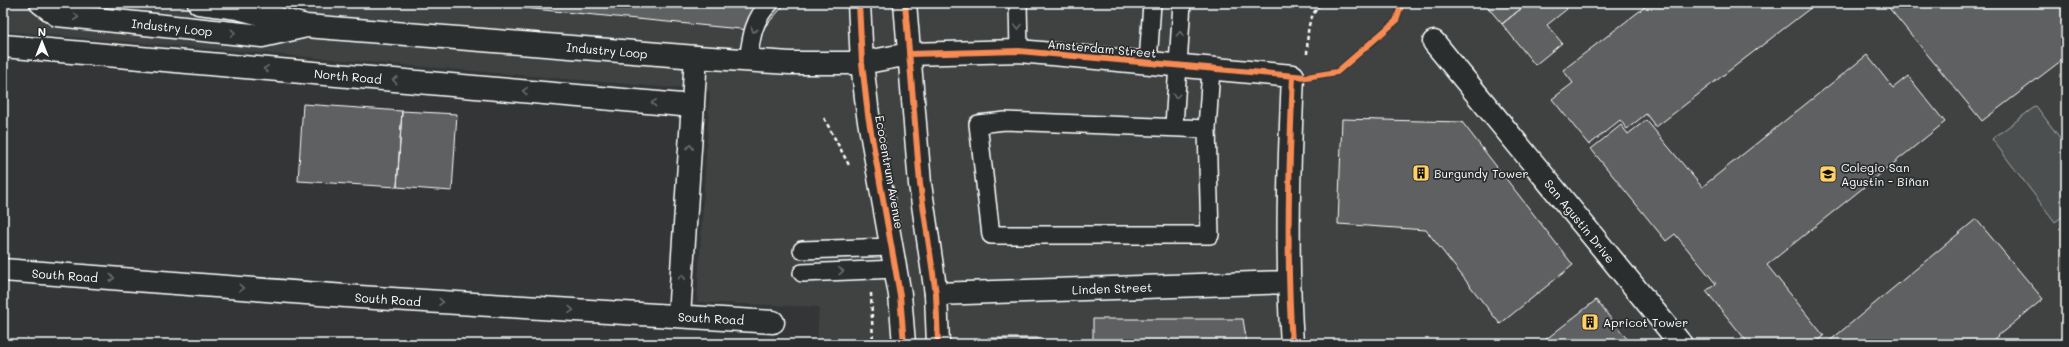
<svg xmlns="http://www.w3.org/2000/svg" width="2069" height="347" font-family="Mali,sans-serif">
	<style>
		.built { fill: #404243 }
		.green { fill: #4c4f50; stroke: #a6a7a8 }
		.building { fill: #5f6162; stroke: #fff }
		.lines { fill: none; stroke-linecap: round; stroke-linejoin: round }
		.service-casing { stroke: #fff; stroke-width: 20 }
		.minor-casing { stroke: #fff; stroke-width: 25 }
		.tertiary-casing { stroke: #fff; stroke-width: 25 }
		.path { stroke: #fff; stroke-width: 2.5; stroke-dasharray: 4 3; stroke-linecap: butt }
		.service { stroke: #2a2d2e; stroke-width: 17 }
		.minor { stroke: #2a2d2e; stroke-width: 22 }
		.tertiary { stroke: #2a2d2e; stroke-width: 22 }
		.cycleway-casing { stroke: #2a2d2e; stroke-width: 8 }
		.cycleway { stroke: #f68b52; stroke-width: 6 }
		.oneway { stroke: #6a6c6d }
		.labels { text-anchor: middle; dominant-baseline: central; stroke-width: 3.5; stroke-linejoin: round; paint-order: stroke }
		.street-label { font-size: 12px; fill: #fff; stroke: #2a2d2e }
		.poi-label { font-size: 12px; fill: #fff; stroke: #2a2d2e; text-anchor: start }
	</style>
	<rect width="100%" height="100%" fill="#333536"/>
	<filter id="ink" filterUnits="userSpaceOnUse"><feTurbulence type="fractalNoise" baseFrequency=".025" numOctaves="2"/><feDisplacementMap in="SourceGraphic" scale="8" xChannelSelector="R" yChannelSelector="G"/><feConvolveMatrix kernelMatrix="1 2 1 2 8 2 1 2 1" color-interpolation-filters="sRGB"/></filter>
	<g filter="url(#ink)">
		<path class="built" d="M3 3H2066V344H817L819 307 697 302 710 91 3 31Z"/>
		<path class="green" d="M2036 106 2066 146V214L2055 222 1992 139Z"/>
		<path class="building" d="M523 3H786L761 31 523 8Z
			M1484 3H1528L1502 24Z
			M1528 3H1563L1567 9 1547 25 1562 43 1535 65 1502 24Z
			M1650 3H1817L1656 127 1646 114 1627 129 1620 120 1589 145 1552 99 1573 83 1563 70Z
			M1885 3H2066V57L1982 121Z
			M1867 55 1893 88 1908 76 1945 122 1767 265 1824 336 1814 344H1749L1706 291 1716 284 1675 234 1666 241 1591 149 1621 125 1628 134 1646 120 1702 187Z
			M303 104 402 111 397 187 298 181Z
			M402 111 457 114 452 191 397 187Z
			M1342 119 1462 122 1573 265 1500 324 1426 230 1338 224Z
			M1976 219 2043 299 1988 344H1826Z
			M1596 300 1631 344H1540Z
			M1093 319H1243L1247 344H1093Z
			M988 338H1042V344H988Z"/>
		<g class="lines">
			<g class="service-casing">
				<path id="service" d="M1018 3 1019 51
					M748 61C751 39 753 19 770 3
					M1148 63 1152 3
					M1005 121 1207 129 1210 235H991L978 124Z
					M1174 126 1182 3
					M1207 129 1211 69
					M802 250 892 247
					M802 273 896 269"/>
			</g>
			<g class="minor-casing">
				<path id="minor" d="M1434 42 1681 344
					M3 46 693 106
					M909 54 1019 51 1293 76C1289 166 1286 254 1292 344
					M3 270 359 297 773 322
					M936 294 1288 282
					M679 316 696 57"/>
			</g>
			<g class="tertiary-casing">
				<path id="tertiary" d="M41 3 57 15 262 36 302 27
					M199 3 238 8 306 26 696 57 790 63H862L909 54
					M859 3 862 63 868 115 900 295 904 344
					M905 3 920 184 936 294 938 344"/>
			</g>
			<path class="path" d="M1307 54C1308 32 1306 21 1321 3
				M824 118 850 167
				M871 293 873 344"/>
			<use href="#service" class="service"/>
			<use href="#minor" class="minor"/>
			<use href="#tertiary" class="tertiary"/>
			<g class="cycleway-casing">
				<path id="cycleway" d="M859 3 862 63 868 115 900 295 904 344
					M905 3 920 184 936 294 938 344
					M909 54 1019 51 1306 77 1337 72 1396 21 1402 3
					M1292 344C1286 254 1289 166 1293 76"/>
			</g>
			<use href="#cycleway" class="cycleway"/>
		</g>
		<defs><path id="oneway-chevron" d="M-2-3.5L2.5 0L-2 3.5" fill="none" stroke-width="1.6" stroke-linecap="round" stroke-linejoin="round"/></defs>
		<g class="oneway">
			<use href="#oneway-chevron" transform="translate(76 17) rotate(6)"/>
			<use href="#oneway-chevron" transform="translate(1018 27) rotate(89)"/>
			<use href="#oneway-chevron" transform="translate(754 30) rotate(109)"/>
			<use href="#oneway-chevron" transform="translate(233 33) rotate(6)"/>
			<use href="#oneway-chevron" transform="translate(1180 34) rotate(-85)"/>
			<use href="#oneway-chevron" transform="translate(266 69) rotate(-175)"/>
			<use href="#oneway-chevron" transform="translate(395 80) rotate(-175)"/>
			<use href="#oneway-chevron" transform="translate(525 91) rotate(-175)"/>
			<use href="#oneway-chevron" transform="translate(1176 96) rotate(94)"/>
			<use href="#oneway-chevron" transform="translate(654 103) rotate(-175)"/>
			<use href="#oneway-chevron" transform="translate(690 147) rotate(-86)"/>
			<use href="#oneway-chevron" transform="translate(841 271) rotate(-2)"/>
			<use href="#oneway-chevron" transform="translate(682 277) rotate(-86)"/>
			<use href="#oneway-chevron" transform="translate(112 278) rotate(4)"/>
			<use href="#oneway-chevron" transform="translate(241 288) rotate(4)"/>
			<use href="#oneway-chevron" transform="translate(441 302) rotate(3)"/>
			<use href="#oneway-chevron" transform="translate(571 310) rotate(3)"/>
		</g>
	</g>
	<defs>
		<g id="building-square" transform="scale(0.9)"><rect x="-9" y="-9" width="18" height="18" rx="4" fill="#ffd166" stroke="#2a2d2e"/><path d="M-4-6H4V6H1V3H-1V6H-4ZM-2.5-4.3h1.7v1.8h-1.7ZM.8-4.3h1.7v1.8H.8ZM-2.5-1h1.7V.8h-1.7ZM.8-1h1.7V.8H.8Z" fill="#111"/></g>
		<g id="university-square" transform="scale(0.9)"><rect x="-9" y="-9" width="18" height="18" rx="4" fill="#ffd166" stroke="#2a2d2e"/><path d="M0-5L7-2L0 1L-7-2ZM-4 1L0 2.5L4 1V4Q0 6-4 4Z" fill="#111"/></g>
	</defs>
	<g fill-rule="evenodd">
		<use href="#building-square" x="1421" y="173"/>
		<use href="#university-square" x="1828" y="174"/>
		<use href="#building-square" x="1590" y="322"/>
	</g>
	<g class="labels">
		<g class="street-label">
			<text transform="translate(172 27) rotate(6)">Industry Loop</text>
			<text transform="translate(1102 48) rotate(5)">Amsterdam Street</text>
			<text transform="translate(607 50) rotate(5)">Industry Loop</text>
			<text transform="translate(348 76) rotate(5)">North Road</text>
			<text transform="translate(890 172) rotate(80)">Ecocentrum Avenue</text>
			<text transform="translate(1580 221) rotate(51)">San Agustin Drive</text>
			<text transform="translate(65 275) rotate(4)">South Road</text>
			<text transform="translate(1112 288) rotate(-2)">Linden Street</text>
			<text transform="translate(388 299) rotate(4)">South Road</text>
			<text transform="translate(711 318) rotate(3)">South Road</text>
		</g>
		<g class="poi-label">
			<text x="1841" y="167">Colegio San<tspan x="1841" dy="14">Agustin - Biñan</tspan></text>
			<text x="1434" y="173">Burgundy Tower</text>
			<text x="1603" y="322">Apricot Tower</text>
		</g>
	</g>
	<rect width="2069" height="347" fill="none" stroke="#2a2d2e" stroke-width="16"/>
	<rect x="8" y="8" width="2053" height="331" fill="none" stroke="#fff" stroke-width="1.5" filter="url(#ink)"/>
	<g transform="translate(42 42)" stroke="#2a2d2e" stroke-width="3" paint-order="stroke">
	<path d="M0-3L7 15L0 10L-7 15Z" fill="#ffffff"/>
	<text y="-6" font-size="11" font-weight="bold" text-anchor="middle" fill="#ffffff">N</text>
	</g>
</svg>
